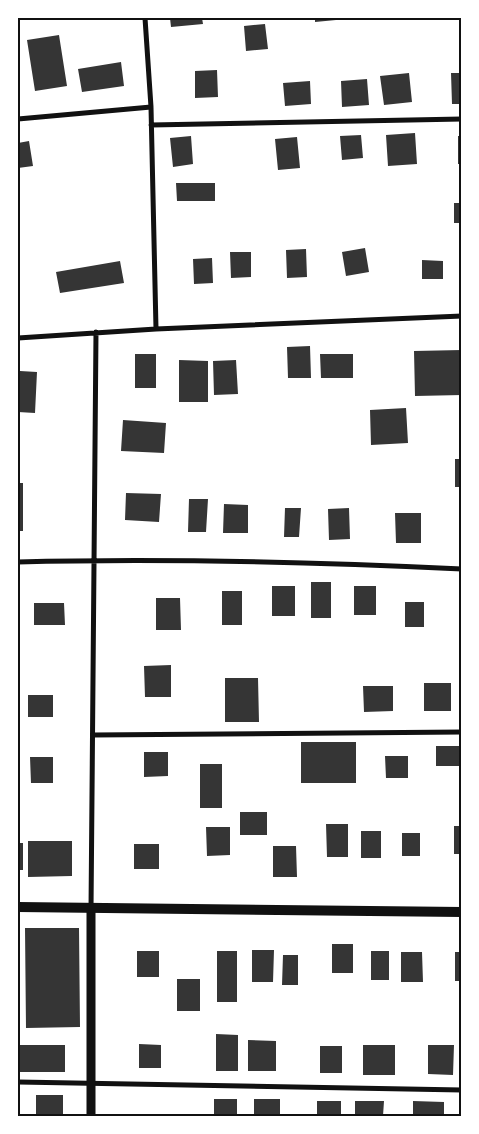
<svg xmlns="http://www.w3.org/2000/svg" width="479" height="1134" font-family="Merriweather,serif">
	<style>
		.building { fill: #353535 }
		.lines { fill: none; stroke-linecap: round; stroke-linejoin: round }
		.minor { stroke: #111; stroke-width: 5 }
		.tertiary { stroke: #111; stroke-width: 9 }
		.secondary { stroke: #111; stroke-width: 10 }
		.neatline { fill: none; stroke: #111; stroke-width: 2 }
	</style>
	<rect width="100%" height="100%" fill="#fff"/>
	<path class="building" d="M170 18H202L203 24 171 27Z
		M315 18H336V20L315 22Z
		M265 24 268 49 246 51 244 26Z
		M59 35 67 86 35 91 27 40Z
		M121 62 124 86 82 92 78 69Z
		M217 70 218 97 195 98V71Z
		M409 73 412 102 384 105 380 76Z
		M451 73H462V104H452Z
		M367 79 369 105 342 107 341 81Z
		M310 81 311 104 285 106 283 83Z
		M415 133 417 164 388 166 386 135Z
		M361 135 363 158 342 160 340 136Z
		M191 136 193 164 173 167 170 138Z
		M458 136H462V164H458Z
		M297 137 300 168 278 170 275 139Z
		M29 141 33 166 18 168V143Z
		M176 183H215V201H177Z
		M454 203H462V223H454Z
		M365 248 369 272 346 276 342 252Z
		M306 249 307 277 287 278 286 250Z
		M230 252H251V277L231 278Z
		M212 258 213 283 194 284 193 259Z
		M422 260 443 261V279H422Z
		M120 261 124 283 60 293 56 272Z
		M310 346 311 378H288L287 347Z
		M462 350V395L415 396 414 351Z
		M135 354H156V388H135Z
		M320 354H353V378H321Z
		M179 360 208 361V402H179Z
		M236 360 238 394 214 395 213 361Z
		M20 371 37 372 35 413 18 412Z
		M406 408 408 443 371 445 370 410Z
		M123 420 166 423 164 453 121 451Z
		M455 459H462V487H455Z
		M18 483H23V531H18Z
		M126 493 161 494 159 522 125 520Z
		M189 499H208L206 532H188Z
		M224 504 248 505V533H223Z
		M285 508H301L299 537H284Z
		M349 508 350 539 329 540 328 509Z
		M395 513H421V543H396Z
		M311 582H331V618H311Z
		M272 586H295V616H272Z
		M354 586H376V615H354Z
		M222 591H242V625H222Z
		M156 598H180L181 630H156Z
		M405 602H424V627H405Z
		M34 603H64L65 625H34Z
		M459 620H462V647H459Z
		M171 665V697H145L144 666Z
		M225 678H258L259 722H225Z
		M424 683H451V711H424Z
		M363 686H393V711L364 712Z
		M28 695H53V717H28Z
		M301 742H356V783H301Z
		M436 746H462V766H436Z
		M144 752H168V776L144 777Z
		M385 756H408V778H386Z
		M30 757H53V783H31Z
		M200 764H222V808H200Z
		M240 812H267V835H240Z
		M326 824H348V857H327Z
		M454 826H462V854H454Z
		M206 827H230V855L207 856Z
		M361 831H381V858H361Z
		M402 833H420V856H402Z
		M28 841H72V876L28 877Z
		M18 843H23V870H18Z
		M134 844H159V869H134Z
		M273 846H296L297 877H273Z
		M25 928H79L80 1027 26 1028Z
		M332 944H353V973H332Z
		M252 950H274L273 982H252Z
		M137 951H159V977H137Z
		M217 951H237V1002H217Z
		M371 951H389V980H371Z
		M401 952H422L423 982H401Z
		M455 952H462V981H455Z
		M283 955H298V985H282Z
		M177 979H200V1011H177Z
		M216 1034 238 1035V1071H216Z
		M248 1040 276 1041V1071H248Z
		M139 1044 161 1045V1068H139Z
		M18 1045H65V1072H18Z
		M363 1045H395V1075H363Z
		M428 1045H454L453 1075 428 1074Z
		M320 1046H342V1073H320Z
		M36 1095H63V1116H36Z
		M214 1099H237V1116H214Z
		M254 1099H280V1116H254Z
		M317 1101H341V1116H317Z
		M355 1101H384L383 1116H355Z
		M413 1101 444 1102V1116H413Z"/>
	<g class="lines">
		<path class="minor" d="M145 18 151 107 156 329
			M18 119 151 107
			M151 125 462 119
			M18 338 156 329 462 316
			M18 562C166 558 314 562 462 569
			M93 735 462 732
			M91 909C93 717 93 525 96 332
			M18 1082 462 1090"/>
		<path class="tertiary" d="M91 909V1116"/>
		<path class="secondary" d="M18 907 462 912"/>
	</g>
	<rect width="479" height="1134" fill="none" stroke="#ffffff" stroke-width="38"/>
	<rect x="19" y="19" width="441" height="1096" class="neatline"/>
</svg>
